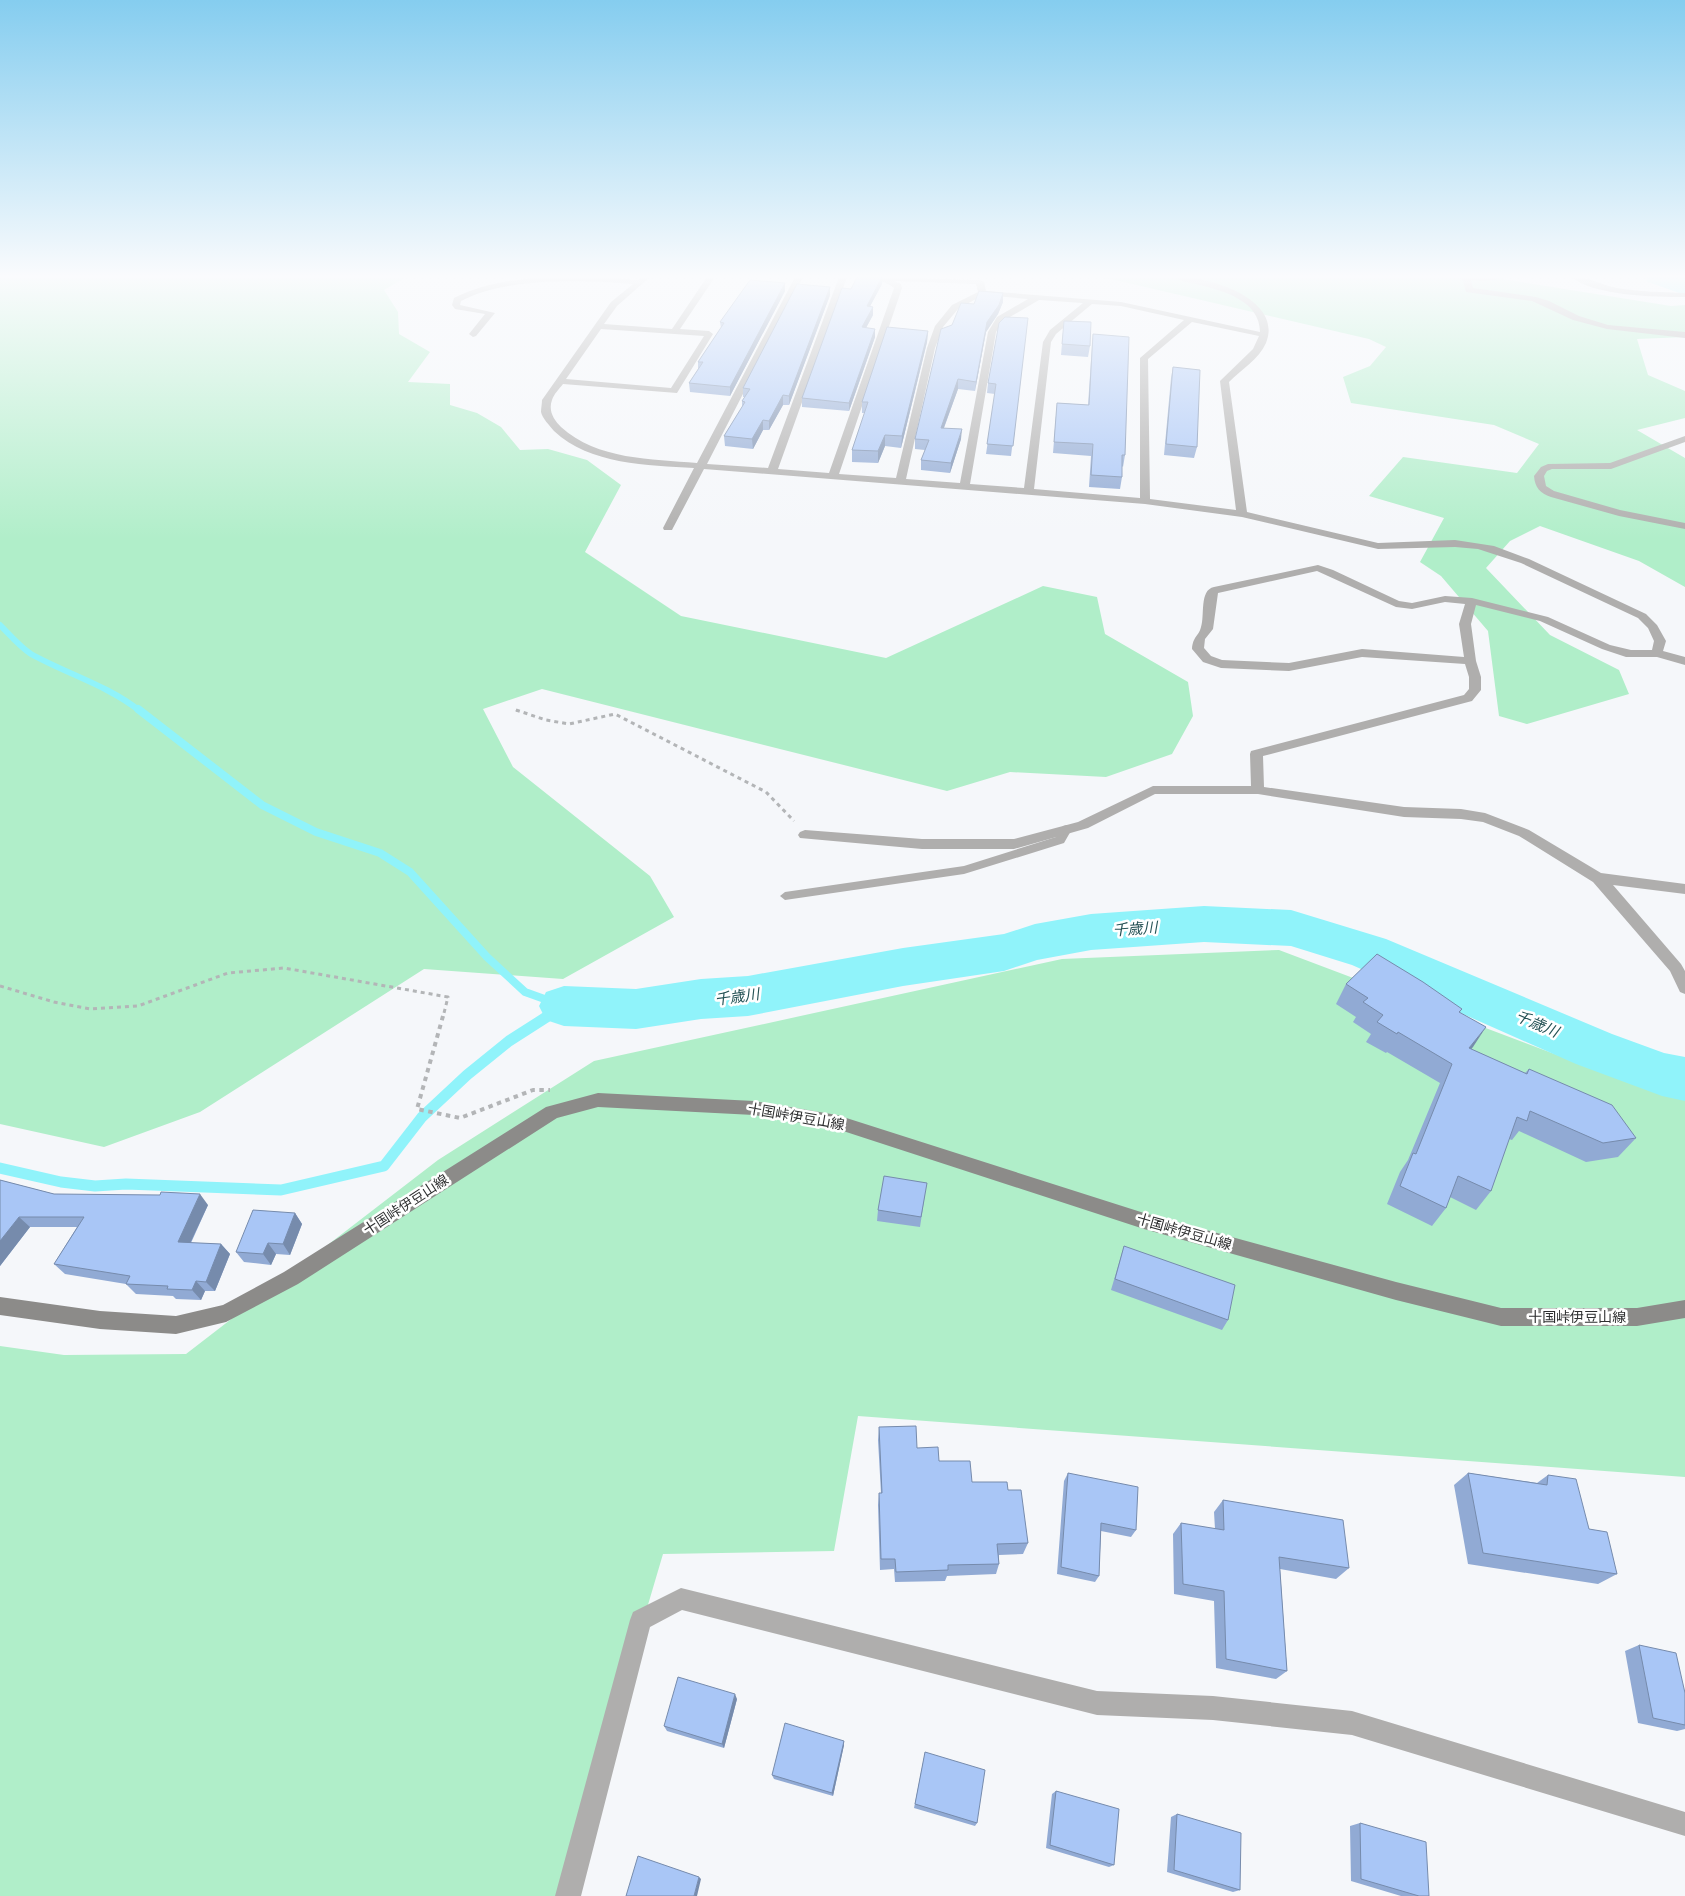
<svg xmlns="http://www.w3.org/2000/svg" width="1685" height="1896" font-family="Signika,'Noto Sans JP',sans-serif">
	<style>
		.green { fill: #b0eec9 }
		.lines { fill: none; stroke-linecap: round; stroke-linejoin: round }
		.stream-far2 { stroke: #90f3fa; stroke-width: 6 }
		.stream-far1 { stroke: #90f3fa; stroke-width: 8 }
		.stream { stroke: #90f3fa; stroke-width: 11 }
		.river { fill: #90f3fa; fill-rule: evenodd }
		.path-far2 { stroke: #b3b5b7; stroke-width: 2.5; stroke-dasharray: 2.5 2.5; stroke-linecap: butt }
		.path-far1 { stroke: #b3b5b7; stroke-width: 3; stroke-dasharray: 4 4; stroke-linecap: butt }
		.path { stroke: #b3b5b7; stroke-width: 4; stroke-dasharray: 4.5 4.5; stroke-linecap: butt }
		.lane { fill: #afaead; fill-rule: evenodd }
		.street { fill: #afaead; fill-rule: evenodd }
		.secondary { fill: #8c8b89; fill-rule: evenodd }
		.wall { fill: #91aad4 }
		.shaded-wall { fill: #768bac }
		.building { fill: #a9c6f6; stroke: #768bac }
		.labels { text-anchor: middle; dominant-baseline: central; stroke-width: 5; stroke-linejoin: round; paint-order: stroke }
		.street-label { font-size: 14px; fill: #2e2f30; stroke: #fff }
		.water-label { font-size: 15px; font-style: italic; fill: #255255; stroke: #fff }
	</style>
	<rect width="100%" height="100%" fill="#f5f7fa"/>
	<path class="green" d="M0 277H406L384 290 398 312 399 334 430 352 408 382 450 384V405L477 413 501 427 520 450 548 449 587 460 621 485 585 552 681 616 886 658 1043 586 1097 597 1105 634 1188 682 1193 716 1172 754 1106 777 1010 772 947 791 542 689 483 709 513 767 650 876 674 917 563 979 424 969 200 1112 104 1147 0 1124Z
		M1095 277H1490L1671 306 1685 305V337L1637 339 1648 375 1685 391V418L1637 430 1685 458V587L1639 561 1540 526 1510 541 1486 568 1550 635 1619 670 1629 694 1527 724 1499 716 1488 631 1441 576 1420 562 1444 518 1369 496 1403 457 1517 473 1539 444 1494 425 1351 403 1343 377 1370 366 1386 347 1369 339 1111 279Z
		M1279 950 1597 1070 1685 1087V1477L858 1416 834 1551 663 1554 562 1896H0V1346L64 1355 186 1354 438 1160 594 1061 1062 959Z"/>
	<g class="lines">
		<path class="stream-far2" d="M0 625C9 634 20 647 31 654 67 674 107 685 140 711"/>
		<path class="stream-far1" d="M138 709 262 805 316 832 380 853 410 872 487 957 525 992 564 1006
			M546 1017 564 1006"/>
		<path class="stream" d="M0 1168 61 1182 95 1186 126 1184 281 1190 384 1166 422 1117 467 1075 509 1041 548 1016"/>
		<path class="river" d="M1645 277H1679L1685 279V295L1648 282Z
			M1204 906 1291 910 1386 939 1612 1034 1664 1053 1685 1057V1101L1662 1096 1576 1064 1352 965 1291 946 1204 942 1091 950 1037 960 1004 971 903 986 748 1016 701 1019 636 1029 564 1026 546 1020 539 1006 546 992 564 986 636 989 701 979 748 976 903 948 1004 934 1035 924 1091 914Z"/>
		<path class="path-far2" d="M516 710 518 711"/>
		<path class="path-far1" d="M516 710 546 720 569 724 615 714 766 792 794 821
			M0 986 54 1002 90 1009 138 1006 228 973 284 968 448 997 443 1017"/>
		<path class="path" d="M443 1016 417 1109 460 1118 533 1090H550"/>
		<path class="lane" d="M1067 825 1072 829 1064 843 964 874 785 900 780 896 785 892 964 866 1056 837 1063 826Z"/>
		<path class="street" d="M642 277H650L617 306 604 324 672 329 707 277H715L680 329 709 331 713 334 677 393 563 384C559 389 554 394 552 400 548 411 554 420 561 427 597 460 652 459 697 463L795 277H803L707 464 768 468 839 277H847L778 469 829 473 894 288C882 277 871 284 861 277L980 280 984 282 986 291 1121 302 1260 332C1260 301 1224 291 1200 285 1192 283 1181 282 1174 277 1206 275 1284 298 1266 343 1259 359 1241 370 1229 382L1247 512 1378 543 1455 540 1494 546 1529 559 1646 614 1657 625 1666 641 1663 651 1685 657V665L1657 657H1626L1602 649 1540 621 1476 605 1471 624 1476 661 1481 677V690L1472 701 1263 756 1264 787 1404 807 1461 809 1485 813 1529 830 1601 873 1685 884V894L1613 885 1681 964 1685 971V994L1680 992 1670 971 1593 882 1519 836 1483 822 1461 819 1404 817 1258 794H1155L1088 828 1014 849H922L800 838 798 835 800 832 805 830 922 839H1014L1078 822 1153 786H1251L1250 754 1251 751 1464 695 1469 689V677L1465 664 1362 657 1289 671 1221 668 1203 662 1192 649C1193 636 1199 636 1201 627 1205 616 1199 590 1214 587L1318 565 1333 570 1399 601 1412 603 1445 596 1472 598 1548 617 1610 645 1631 650H1652L1654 641 1648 628 1638 618 1521 563 1478 549 1455 547 1378 549 1242 517 1145 504 704 469 673 528 672 530H664L663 528 694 468C648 465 590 465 554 431 550 426 542 418 541 412 541 408 542 404 542 400L611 302 633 284C583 280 505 277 461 301L460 305 495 313 476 336 473 337 469 334 485 314 455 309 452 305 454 298C504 272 583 275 638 280ZM894 281 976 284 978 292 952 305 935 326 927 348 896 478 839 474 902 288 901 284ZM983 295 1028 299 997 317 988 332 960 483 906 479 935 348 943 327 958 309ZM1039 300 1083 303 1050 330 1043 342 1024 488 970 484 996 332 1003 321ZM1092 304 1121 306 1184 320 1140 358V498L1034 489 1051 342 1056 334ZM1192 322 1259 336 1253 349 1220 381 1236 510 1150 499 1148 359ZM601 329 704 336 671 388 566 379ZM1317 571 1396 607 1412 609 1445 602 1465 604 1459 624 1464 657 1362 649 1289 663 1222 660 1211 656 1204 648 1205 639 1213 629 1218 593Z
			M1456 277H1501L1500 279 1483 281 1471 280 1473 288 1536 297 1549 301 1579 316 1608 325 1685 332V338L1607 329 1573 320 1532 301 1466 292 1463 280Z
			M1571 277C1587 276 1602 285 1617 288 1640 292 1662 292 1685 293V297C1655 297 1595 296 1571 277Z
			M1685 436V442L1611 469H1552L1547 471 1544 476 1546 486 1554 491 1620 510 1685 523V529L1619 516 1551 497C1540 493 1535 488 1534 476L1541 467 1548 464 1610 463Z
			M681 1588 1097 1691 1213 1696 1352 1711 1685 1812V1836L1352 1735 1213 1720 1097 1715 682 1610 650 1627 581 1896H555L630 1620 633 1612Z"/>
		<path class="secondary" d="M598 1093 754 1101 837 1115 1144 1213 1396 1282 1501 1308H1637L1685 1300V1318L1637 1326H1501L1396 1300 1144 1229 837 1129 754 1115 598 1107 557 1118 298 1284 226 1322 176 1334 100 1329 0 1315V1297L100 1311 176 1316 223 1305 284 1272 546 1107Z"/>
	</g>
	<path class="wall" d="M785 283V291L730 396 690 392 689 383 698 369V362L721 328 720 322Z
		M882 284 870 306 873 307V315L866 328 875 337 849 411 802 407V398L851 289Z
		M830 295 789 405H783L769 430H763L753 449 725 446 724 436 742 407V401L745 397H743V388Z
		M1003 302 998 314 986 332 975 391 958 389 944 428 961 439 950 473 921 470V460L925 450 915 449V439L952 325 974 304Z
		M1028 318 1011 456 986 454 995 394 987 393 988 383Z
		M1064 321 1090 346 1088 357 1061 355Z
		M928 331 927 342 901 448 885 446 878 463 852 462V450L865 413H862V402Z
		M1093 334 1125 455 1123 467 1122 466V477L1120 489 1089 487 1091 456 1053 453 1057 403 1088 405 1092 345Z
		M1173 367 1197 447 1194 458 1164 455 1171 378Z
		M1346 984 1462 1009 1460 1012 1471 1049 1525 1073 1529 1069 1636 1138 1618 1157 1586 1162 1519 1131 1512 1140 1509 1139 1491 1191 1476 1210 1450 1197 1446 1208 1432 1226 1387 1204 1400 1172 1408 1160 1440 1083 1387 1052 1386 1053 1366 1042 1371 1034 1353 1022 1356 1017 1336 1004Z
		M0 1180 54 1194 208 1205 191 1243 221 1244 230 1254 215 1291H205L201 1300 176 1299 173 1296 136 1294 126 1284 65 1274 54 1264 77 1227H30L0 1266Z
		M925 1194 920 1227 877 1221 878 1210Z
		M295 1213 302 1224 290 1255 276 1254 271 1265 244 1262 236 1252Z
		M1124 1246 1228 1320 1222 1330 1111 1290 1121 1256Z
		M879 1427 939 1461 972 1482 1008 1490 1028 1543 1023 1554 999 1555V1564L996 1574 947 1576 945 1581 895 1582 894 1569 880 1570 878 1505 879 1493H881L878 1440Z
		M1068 1473 1136 1530 1131 1537 1101 1531 1099 1576 1095 1582 1057 1574 1064 1481Z
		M1468 1473 1537 1483 1548 1475 1589 1529 1617 1574 1598 1584 1468 1564 1454 1485Z
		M1223 1500 1349 1568 1336 1579 1280 1569 1287 1671 1276 1679 1216 1668 1214 1601 1174 1594 1173 1534 1181 1523 1215 1529 1214 1512Z
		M1639 1645 1685 1693V1729L1677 1731 1638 1723 1625 1651Z
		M737 1699 724 1748 667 1731 664 1726Z
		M844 1741V1745L833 1796 774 1779 772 1775Z
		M925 1752 977 1823 975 1826 914 1808Z
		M1056 1791 1114 1865 1109 1867 1046 1848 1052 1794Z
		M1177 1814 1240 1890 1233 1892 1167 1872 1171 1817Z
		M1360 1823 1429 1896H1401L1351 1881 1350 1826Z"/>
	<path class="shaded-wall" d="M882 277V284L866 314 867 306Z
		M785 283V291L730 396V387Z
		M830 287V295L789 405V396Z
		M1003 293V302L998 314 986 332 975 391 976 382 987 322Z
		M873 307V315L862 335V327Z
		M875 329V337L849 411V403Z
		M928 331 927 342 901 448 902 436Z
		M958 379V389L940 438 941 428Z
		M783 395V405L769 430V421Z
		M763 420V430L753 449 752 439Z
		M962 429 961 439 950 473 951 463Z
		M885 435V446L878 463V451Z
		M1486 1027 1473 1047 1456 1068 1469 1048Z
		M200 1194 208 1205 186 1252 178 1242Z
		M295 1213 302 1224 290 1255 283 1244Z
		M19 1217 30 1227 0 1266V1241Z
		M268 1243 276 1254 271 1265 263 1254Z
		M221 1244 230 1254 215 1291 206 1282Z
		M196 1281 205 1291 201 1300 192 1290Z
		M735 1694 737 1699 724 1748 722 1744Z
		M844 1741V1745L833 1796 832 1793Z
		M699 1877 701 1879 697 1896H694Z"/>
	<path class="building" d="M857 277H882L867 306 873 307 862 327 875 329 849 403 802 398 842 288 851 289Z
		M750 280 785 283 730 387 689 383 703 362H698L724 323 720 322Z
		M797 284 830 287 789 396 783 395 769 421 763 420 752 439 724 436 745 402 742 401 750 389 743 388Z
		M979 291 1003 293 999 305 987 322 976 382 958 379 941 428 962 429 951 463 921 460 929 440 915 439 941 329 952 325 961 303 974 304Z
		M1005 317 1028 318 1013 446 987 444 996 384 988 383 999 323Z
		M1064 321 1091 322 1090 346 1062 344Z
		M887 327 928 331 902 436 885 435 878 451 852 450 868 402H862Z
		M1093 334 1129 337 1125 455H1122V477L1091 475 1093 444 1054 442 1057 403 1089 405Z
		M1173 367 1200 370 1197 447 1166 444Z
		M1377 954 1423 982 1462 1009 1459 1012 1486 1027 1469 1048 1527 1074 1529 1069 1612 1105 1636 1138 1603 1143 1530 1111 1527 1121 1517 1117 1491 1191 1458 1176 1446 1208 1400 1186 1413 1153 1416 1154 1452 1064 1398 1032 1397 1034 1377 1022 1383 1015 1363 1002 1368 998 1346 984Z
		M884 1176 927 1183 921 1217 878 1210Z
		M0 1180 54 1194 160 1195 161 1192 200 1194 178 1242 221 1244 206 1282 196 1281 192 1290 167 1289 168 1286 126 1284 130 1276 54 1264 84 1217H19L0 1241Z
		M253 1210 295 1213 283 1244 268 1243 263 1254 236 1252Z
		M1124 1246 1235 1285 1228 1320 1115 1279Z
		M916 1426 917 1448 938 1447 939 1461H970L972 1482H1007L1008 1490H1021L1028 1543 997 1544 999 1564 948 1565V1570L896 1572 895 1559H881L879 1493H882L879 1427Z
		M1068 1473 1138 1487 1136 1530 1101 1523 1099 1576 1061 1567Z
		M1468 1473 1547 1485 1548 1475 1576 1479 1589 1529 1607 1532 1617 1574 1483 1553Z
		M1223 1500 1343 1520 1349 1568 1279 1557 1287 1671 1226 1659 1224 1591 1183 1584 1181 1523 1224 1530Z
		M1639 1645 1676 1653 1685 1693V1725L1653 1718Z
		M678 1677 735 1694 722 1744 664 1726Z
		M785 1723 844 1741 832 1793 772 1775Z
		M925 1752 985 1770 977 1823 915 1804Z
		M1056 1791 1119 1809 1114 1865 1050 1845Z
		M1177 1814 1241 1833 1240 1890 1174 1870Z
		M1360 1823 1426 1842 1429 1896H1419L1361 1879Z
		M638 1856 699 1877 694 1896H626Z"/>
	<linearGradient id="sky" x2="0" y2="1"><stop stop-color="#85cdef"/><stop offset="0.51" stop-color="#fafbfd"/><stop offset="1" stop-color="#fafbfd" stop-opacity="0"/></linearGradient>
	<rect width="1685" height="542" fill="url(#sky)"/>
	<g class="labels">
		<g class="street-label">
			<text transform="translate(796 1117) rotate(10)">十国峠伊豆山線</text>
			<text transform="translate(406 1205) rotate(-33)">十国峠伊豆山線</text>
			<text transform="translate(1184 1232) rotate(16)">十国峠伊豆山線</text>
			<text x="1577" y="1317">十国峠伊豆山線</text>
		</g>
		<g class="water-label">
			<text transform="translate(1135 929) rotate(-4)">千歳川</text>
			<text transform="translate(737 997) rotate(-8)">千歳川</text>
			<text transform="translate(1537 1024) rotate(23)">千歳川</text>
		</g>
	</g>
</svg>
